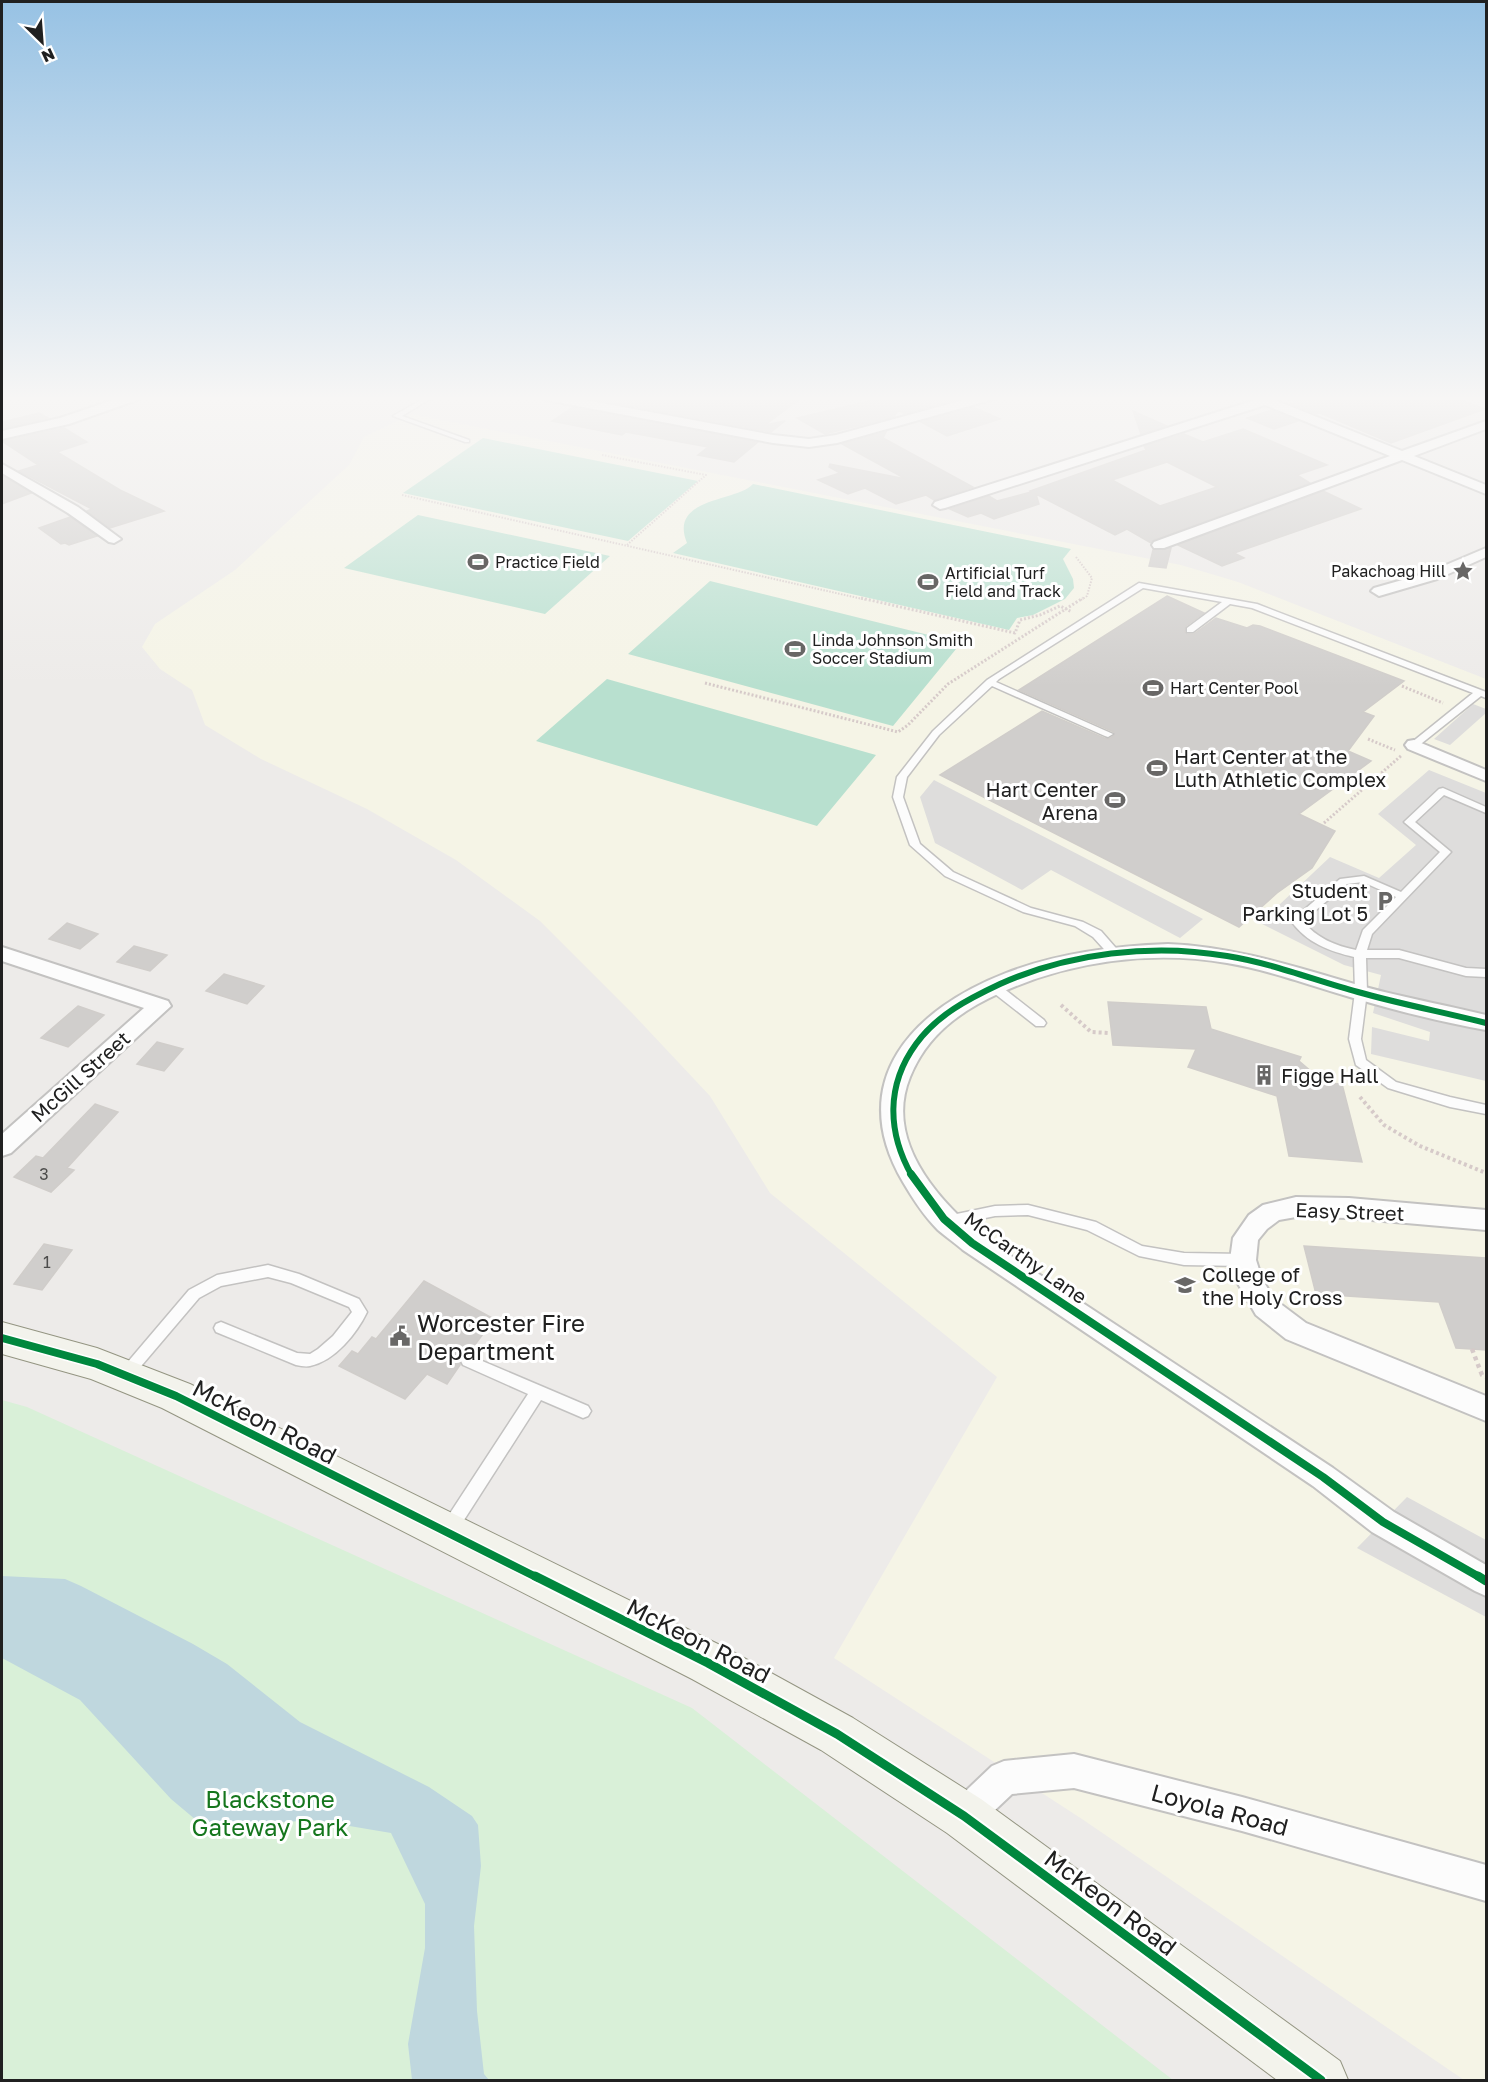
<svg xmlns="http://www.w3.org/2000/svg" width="1488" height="2082" font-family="'Golos Text',sans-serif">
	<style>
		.education { fill: #f5f4e6 }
		.park { fill: #d9f0d8 }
		.pitch { fill: #b8e0cf }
		.parking { fill: #dedddc }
		.water { fill: #bfd7de }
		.building { fill: #d0cecc; stroke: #d0cdca; stroke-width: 1.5; fill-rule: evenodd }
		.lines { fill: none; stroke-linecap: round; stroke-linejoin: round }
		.lane-casing { stroke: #c3c2c1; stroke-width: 3 }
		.street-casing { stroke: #c3c2c1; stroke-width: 4 }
		.secondary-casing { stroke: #949582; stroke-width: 2 }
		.path-far3 { stroke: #d6cac9; stroke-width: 2; stroke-dasharray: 1.5 1.5; stroke-linecap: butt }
		.path-far2 { stroke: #d6cac9; stroke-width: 3; stroke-dasharray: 2 2; stroke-linecap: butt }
		.path-far1 { stroke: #d6cac9; stroke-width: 4; stroke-dasharray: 3 3; stroke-linecap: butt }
		.path { stroke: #d6cac9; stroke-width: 4.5; stroke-dasharray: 4 4; stroke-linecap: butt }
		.lane { fill: #fcfcfc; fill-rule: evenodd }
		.street { fill: #fcfcfc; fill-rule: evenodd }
		.secondary { fill: #f3f3ec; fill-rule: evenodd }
		.cycleway-far2-casing { stroke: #fff; stroke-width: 10 }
		.cycleway-far1-casing { stroke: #fff; stroke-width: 11 }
		.cycleway-casing { stroke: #fff; stroke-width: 13 }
		.cycleway-far2 { stroke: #00873e; stroke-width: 6 }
		.cycleway-far1 { stroke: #00873e; stroke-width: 8 }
		.cycleway { stroke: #00873e; stroke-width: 9 }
		.labels { text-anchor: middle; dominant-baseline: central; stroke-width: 6; stroke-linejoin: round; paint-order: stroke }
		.far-poi-label { font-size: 16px; fill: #202020; stroke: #fff; text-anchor: start }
		.number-label { font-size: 16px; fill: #4c4c4b }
		.poi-label { font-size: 20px; fill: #202020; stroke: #fff; text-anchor: start }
		.street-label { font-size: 20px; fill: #202020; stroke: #fff }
		.near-poi-label { font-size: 24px; fill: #202020; stroke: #fff; text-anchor: start }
		.near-street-label { font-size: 24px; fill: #202020; stroke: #fff }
		.near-park-label { font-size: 24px; fill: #15761d; stroke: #fff }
	</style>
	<rect width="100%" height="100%" fill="#edebe9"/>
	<path class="education" d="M411 414 1181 565 1238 582 1486 679V2080H1464L1082 1819 834 1658 997 1377 770 1193 710 1096 633 1014 540 921 456 860 367 809 261 759 205 725 192 690 160 669 142 647 155 624 235 570 349 465 364 437Z"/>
	<path class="park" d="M2 1400 27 1407 692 1708 1173 2080H2Z"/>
	<path class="pitch" d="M483 438 698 481 628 541 403 493Z
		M753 484 1071 549 1063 559 1073 579 1074 588 1065 599 1033 615 1017 618 1009 630 673 553 687 543C668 497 737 502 753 484Z
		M418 515 610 556 545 614 344 568Z
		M710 581 961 643 893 726 628 654Z
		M607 679 876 755 817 826 536 741Z"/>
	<path class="parking" d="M1473 704 1486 709V713L1450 745 1434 739Z
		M1429 770 1486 793V1081L1371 1054 1372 1027 1429 1041 1430 1032 1373 1013 1381 975 1344 965 1260 923 1330 857 1379 878 1416 845 1378 814Z
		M934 780 1203 919 1180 938 1051 870 1022 890 935 843 920 797Z
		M1407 1497 1486 1540V1617L1357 1548Z"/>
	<path class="water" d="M2 1576 65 1579 81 1586 193 1644 227 1664 300 1722 429 1787 472 1816 478 1825 481 1866 474 1926 477 2011 484 2074 489 2080H412L408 2044 425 1948V1904L391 1833 314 1820 217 1827 196 1820 171 1799 80 1700 2 1658Z"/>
	<path class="building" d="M592 396H654L689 402V396H804L765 425 785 421 771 432 588 398Z
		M871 396H948L957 400 905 414 898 410 894 417 825 434 797 418 878 399Z
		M1287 396H1450L1485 409 1391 443 1320 413 1316 414 1291 404 1296 403 1286 398Z
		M573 407 758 442 734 462 698 455 708 447 626 432 622 435 552 421Z
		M973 407 1000 419 947 436 921 422Z
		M1272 410 1298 421 1274 429 1247 418Z
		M1133 411 1167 426 1141 434Z
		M39 413 48 418 2 429V422Z
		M64 428 87 442 57 452 120 490 164 511 110 528 87 511 92 509 19 471 38 465 2 441Z
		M1243 429 1327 465 1297 475 1310 483 1153 540 1151 543 1127 529 1115 535 1036 494 1039 504 994 519 981 513 968 517 950 509 989 496 997 501 1031 492 1030 491 1146 450 1144 446 1184 434 1203 442ZM1167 462 1217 487 1160 506 1112 480Z
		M886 432 883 438 973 487 934 500 926 495 896 504 865 488 848 494 818 480 840 473 829 467 830 464 906 479 842 444Z
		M3 476 31 493 2 504Z
		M1323 491 1361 509 1234 553 1244 558 1222 566 1178 545Z
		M70 517 94 534 97 536 69 545 65 543 61 544 39 528Z
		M1171 548 1166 568 1149 566 1153 550Z
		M1167 596 1204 613 1186 626 1185 632 1187 634H1194L1216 618 1247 628 1253 625 1260 626 1404 681 1363 712 1374 716 1348 751 1371 761 1299 814 1335 831 1312 868 1277 893 1239 927 940 775 1042 711 1104 738 1109 739 1114 736V732L1019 690Z
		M67 923 98 934 80 949 49 939Z
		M134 946 167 955 150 971 117 962Z
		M224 974 264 986 247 1004 206 991Z
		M1108 1002 1206 1007 1211 1029 1301 1057 1299 1061 1325 1083 1342 1084 1362 1162 1289 1156 1277 1096 1188 1067 1196 1049 1113 1045Z
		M78 1006 104 1015 68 1047 41 1038Z
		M157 1042 183 1049 164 1071 137 1064Z
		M95 1104 118 1112 67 1168 74 1170 51 1192 14 1177 36 1156 43 1158Z
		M44 1244 72 1250 42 1290 14 1284Z
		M1304 1246 1486 1258V1350L1456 1348 1439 1302 1316 1294Z
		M424 1281 494 1319 469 1353 461 1356 460 1365 447 1384 427 1374 405 1399 339 1366 352 1351 358 1354 372 1337 376 1339Z"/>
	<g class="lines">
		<g class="lane-casing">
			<path id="lane" d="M428 396H435L402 416 469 440V442H465L393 416Z
				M1139 583 1257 604 1486 692V698L1481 696 1417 747H1411V743L1473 693 1252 608 1230 604 1193 632H1187V628L1222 602 1143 588 999 679 996 682 1113 734 1108 737 1105 736 992 686 939 735 907 777 903 797 920 844 953 872 1031 908 1083 922 1101 931 1122 955 1116 959 1112 958 1093 937 1075 926 1023 912 945 876 910 845 893 797 897 777 933 731 987 680Z
				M1443 788 1486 807V813L1444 795 1415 822 1451 852 1372 934 1367 950H1399L1466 968 1486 969V977L1466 976 1399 958H1366L1367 992 1361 1039 1366 1060 1396 1082 1450 1097 1486 1105V1114L1450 1107 1388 1088 1356 1065 1349 1039 1355 992 1354 957C1329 951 1307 943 1291 921L1340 879 1364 876 1401 892 1440 852 1404 822 1439 789ZM1363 882 1396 897 1363 930 1356 950C1336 946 1316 938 1303 921L1347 884Z
				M994 983 998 984 1044 1020 1046 1023 1044 1026H1036L990 990 988 987Z
				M1028 1205 1096 1222 1142 1246 1184 1253 1243 1254 1248 1256 1250 1260 1248 1264 1243 1266 1184 1265 1139 1256 1087 1230 1028 1215 995 1216 947 1226 942 1225 940 1221 942 1217 947 1216 995 1206Z
				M268 1265 299 1274 359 1299 367 1312C357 1333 335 1361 310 1366 306 1367 301 1366 296 1365L216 1332 214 1328 216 1324 221 1322 297 1353 310 1354 318 1349 333 1336 352 1312 349 1307 291 1283 268 1277 221 1286 199 1298 131 1378 126 1380 121 1378 119 1374 121 1370 189 1290 217 1275Z
				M468 1355 588 1406 591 1411 588 1416 583 1418 541 1400 455 1534 449 1536 443 1534 441 1529 443 1524 528 1394 463 1365 461 1361 463 1357Z"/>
		</g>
		<g class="street-casing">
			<path id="street" d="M125 396H142L140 399 69 424 2 439V431L60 418Z
				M540 396H564L773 435 809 439 836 435 978 396H996L994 399 837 443 809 447 773 443 546 400Z
				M1255 396H1285L1277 401 1402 451 1486 421V429L1414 456 1486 485V494L1402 460 1164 548H1154L1152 545 1154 542 1390 456 1265 405 945 508 940 509 933 505 935 502 1255 400Z
				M2 464 78 507 121 539 114 543 109 542 68 513 2 473Z
				M1486 548V557L1437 579 1379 596 1371 591 1374 588 1427 573Z
				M1414 740 1486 770V781L1408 749 1405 745 1408 741Z
				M1168 944C1238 947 1298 968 1365 987 1405 998 1446 1005 1486 1015V1030C1441 1022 1394 1010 1350 997 1309 985 1269 970 1227 963 1151 950 1070 961 1000 993 960 1011 927 1035 910 1077 884 1140 937 1199 981 1236L1333 1468 1394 1512 1486 1565V1596L1475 1591 1372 1532 1313 1486 963 1250C955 1243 946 1237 938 1230 924 1216 913 1199 903 1182 844 1081 913 1009 1006 973 1058 953 1113 946 1168 944Z
				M2 947 168 1001 171 1006 11 1153 2 1156V1134L144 1008 2 961Z
				M1296 1197 1349 1198 1486 1210V1230L1349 1218 1296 1217 1279 1220 1267 1229 1258 1240 1256 1260 1262 1279 1274 1299 1306 1323 1486 1396V1421L1286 1339 1256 1315 1237 1282 1230 1260 1233 1238 1249 1215 1263 1205Z
				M1074 1754 1242 1797 1486 1865V1901L1242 1831 1074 1788 1012 1794 976 1828 964 1833 952 1828 947 1816 952 1804 992 1766 1004 1761Z"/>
		</g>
		<g class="secondary-casing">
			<path id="secondary" d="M2 1322 97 1348 190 1384 724 1647 853 1718 981 1799 1340 2061 1348 2080H1277L947 1833 821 1750 692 1679 162 1408 91 1379 2 1354Z"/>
		</g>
		<path class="path-far3" d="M602 455 706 475 627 545
			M402 495 867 600
			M1076 557 1092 578 1087 596 1081 600"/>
		<path class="path-far2" d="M861 598 1015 633 1020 620 1040 615 1060 606 1072 612
			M705 683 898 732 908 725 948 684 1083 598
			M1402 686 1443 703
			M1368 739 1395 750
			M1324 823 1402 755"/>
		<path class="path-far1" d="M1061 1005 1091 1032 1109 1033
			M1360 1097 1384 1125 1420 1146 1486 1173"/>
		<path class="path" d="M1472 1349 1482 1375 1486 1377"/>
		<use href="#lane" class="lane"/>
		<use href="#street" class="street"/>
		<use href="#secondary" class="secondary"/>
		<g class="cycleway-far2-casing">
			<path id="cycleway-far2" d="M912 1176C887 1132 886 1085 916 1044 937 1015 968 999 1000 984 1069 953 1152 943 1227 956 1271 963 1314 980 1358 992 1400 1004 1443 1012 1486 1023"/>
		</g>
		<g class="cycleway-far1-casing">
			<path id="cycleway-far1" d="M911 1174 944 1219 972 1243 1323 1477 1383 1522 1481 1578
				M2 1338 97 1364 176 1396 538 1578"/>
		</g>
		<g class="cycleway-casing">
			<path id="cycleway" d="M535 1576 708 1663 837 1734 964 1816 1321 2080
				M1478 1576 1486 1581"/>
		</g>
		<use href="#cycleway-far2" class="cycleway-far2"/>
		<use href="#cycleway-far1" class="cycleway-far1"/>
		<use href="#cycleway" class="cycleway"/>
	</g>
	<linearGradient id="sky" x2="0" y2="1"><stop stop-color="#97c2e4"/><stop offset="0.58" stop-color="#f7f6f5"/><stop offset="1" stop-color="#f7f6f5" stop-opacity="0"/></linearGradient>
	<rect width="1488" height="687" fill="url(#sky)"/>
	<defs>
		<g id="stadium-bare" transform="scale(1.62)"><path d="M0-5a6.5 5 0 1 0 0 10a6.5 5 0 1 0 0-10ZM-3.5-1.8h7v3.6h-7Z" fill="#686766" stroke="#fff" stroke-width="2.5" paint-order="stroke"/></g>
		<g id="sight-bare" transform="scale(1.62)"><path d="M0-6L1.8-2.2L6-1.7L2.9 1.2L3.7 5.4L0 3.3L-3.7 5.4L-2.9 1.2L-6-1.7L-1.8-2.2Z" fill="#686766" stroke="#fff" stroke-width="2.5" paint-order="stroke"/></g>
		<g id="parking-bare" transform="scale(1.62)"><path d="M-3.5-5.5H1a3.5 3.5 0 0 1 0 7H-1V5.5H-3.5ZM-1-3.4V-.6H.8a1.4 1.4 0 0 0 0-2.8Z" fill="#686766" stroke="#fff" stroke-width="2.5" paint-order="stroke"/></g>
		<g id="building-bare" transform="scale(1.62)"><path d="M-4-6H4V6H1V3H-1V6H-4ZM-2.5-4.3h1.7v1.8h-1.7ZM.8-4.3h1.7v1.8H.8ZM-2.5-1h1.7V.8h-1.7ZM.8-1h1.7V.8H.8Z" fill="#686766" stroke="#fff" stroke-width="2.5" paint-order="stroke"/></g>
		<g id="university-bare" transform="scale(1.62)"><path d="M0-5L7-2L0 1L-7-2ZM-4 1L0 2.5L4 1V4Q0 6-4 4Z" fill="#686766" stroke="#fff" stroke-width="2.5" paint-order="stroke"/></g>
		<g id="civic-bare" transform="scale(1.62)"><path d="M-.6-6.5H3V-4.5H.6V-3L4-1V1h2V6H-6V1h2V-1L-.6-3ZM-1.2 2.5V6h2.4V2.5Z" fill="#686766" stroke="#fff" stroke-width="2.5" paint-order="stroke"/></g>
	</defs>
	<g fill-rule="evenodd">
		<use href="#stadium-bare" x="478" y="562"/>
		<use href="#sight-bare" x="1463" y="571"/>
		<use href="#stadium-bare" x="928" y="582"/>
		<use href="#stadium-bare" x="795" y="649"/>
		<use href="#stadium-bare" x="1153" y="688"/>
		<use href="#stadium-bare" x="1157" y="768"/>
		<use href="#stadium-bare" x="1115" y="800"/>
		<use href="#parking-bare" x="1385" y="901"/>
		<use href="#building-bare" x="1264" y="1075"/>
		<use href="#university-bare" x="1185" y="1285"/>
		<use href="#civic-bare" x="400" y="1336"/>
	</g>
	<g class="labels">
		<g class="far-poi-label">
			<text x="495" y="562">Practice Field</text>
			<text x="1446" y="571" text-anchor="end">Pakachoag Hill</text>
			<text x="945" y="573">Artificial Turf<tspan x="945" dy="18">Field and Track</tspan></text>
			<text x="812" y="640">Linda Johnson Smith<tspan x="812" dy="18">Soccer Stadium</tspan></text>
			<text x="1170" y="688">Hart Center Pool</text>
		</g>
		<g class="number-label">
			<text x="44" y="1174">3</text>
			<text x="47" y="1262">1</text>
		</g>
		<g class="poi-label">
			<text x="1174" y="756">Hart Center at the<tspan x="1174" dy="23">Luth Athletic Complex</tspan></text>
			<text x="1098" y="789" text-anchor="end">Hart Center<tspan x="1098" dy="23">Arena</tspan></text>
			<text x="1368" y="890" text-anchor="end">Student<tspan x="1368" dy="23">Parking Lot 5</tspan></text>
			<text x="1281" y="1075">Figge Hall</text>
			<text x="1202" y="1274">College of<tspan x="1202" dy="23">the Holy Cross</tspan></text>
		</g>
		<g class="street-label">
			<text transform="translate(80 1076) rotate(-42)">McGill Street</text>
			<text transform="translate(1350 1211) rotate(2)">Easy Street</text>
			<text transform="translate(1026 1257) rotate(35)">McCarthy Lane</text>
		</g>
		<g class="near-poi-label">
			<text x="417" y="1322">Worcester Fire<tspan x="417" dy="28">Department</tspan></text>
		</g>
		<g class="near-street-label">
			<text transform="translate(265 1421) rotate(27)">McKeon Road</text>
			<text transform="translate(699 1640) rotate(27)">McKeon Road</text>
			<text transform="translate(1220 1809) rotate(15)">Loyola Road</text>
			<text transform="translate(1111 1902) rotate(37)">McKeon Road</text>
		</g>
		<g class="near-park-label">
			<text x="270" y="1798">Blackstone<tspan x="270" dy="28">Gateway Park</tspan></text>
		</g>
	</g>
	<rect width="1488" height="2082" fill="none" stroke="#202020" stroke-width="6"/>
	<g transform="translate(42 42) rotate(155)" stroke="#ffffff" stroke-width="4.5" paint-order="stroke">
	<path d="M0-4.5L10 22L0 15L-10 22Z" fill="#202020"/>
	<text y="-9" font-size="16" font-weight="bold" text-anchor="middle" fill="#202020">N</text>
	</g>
</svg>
